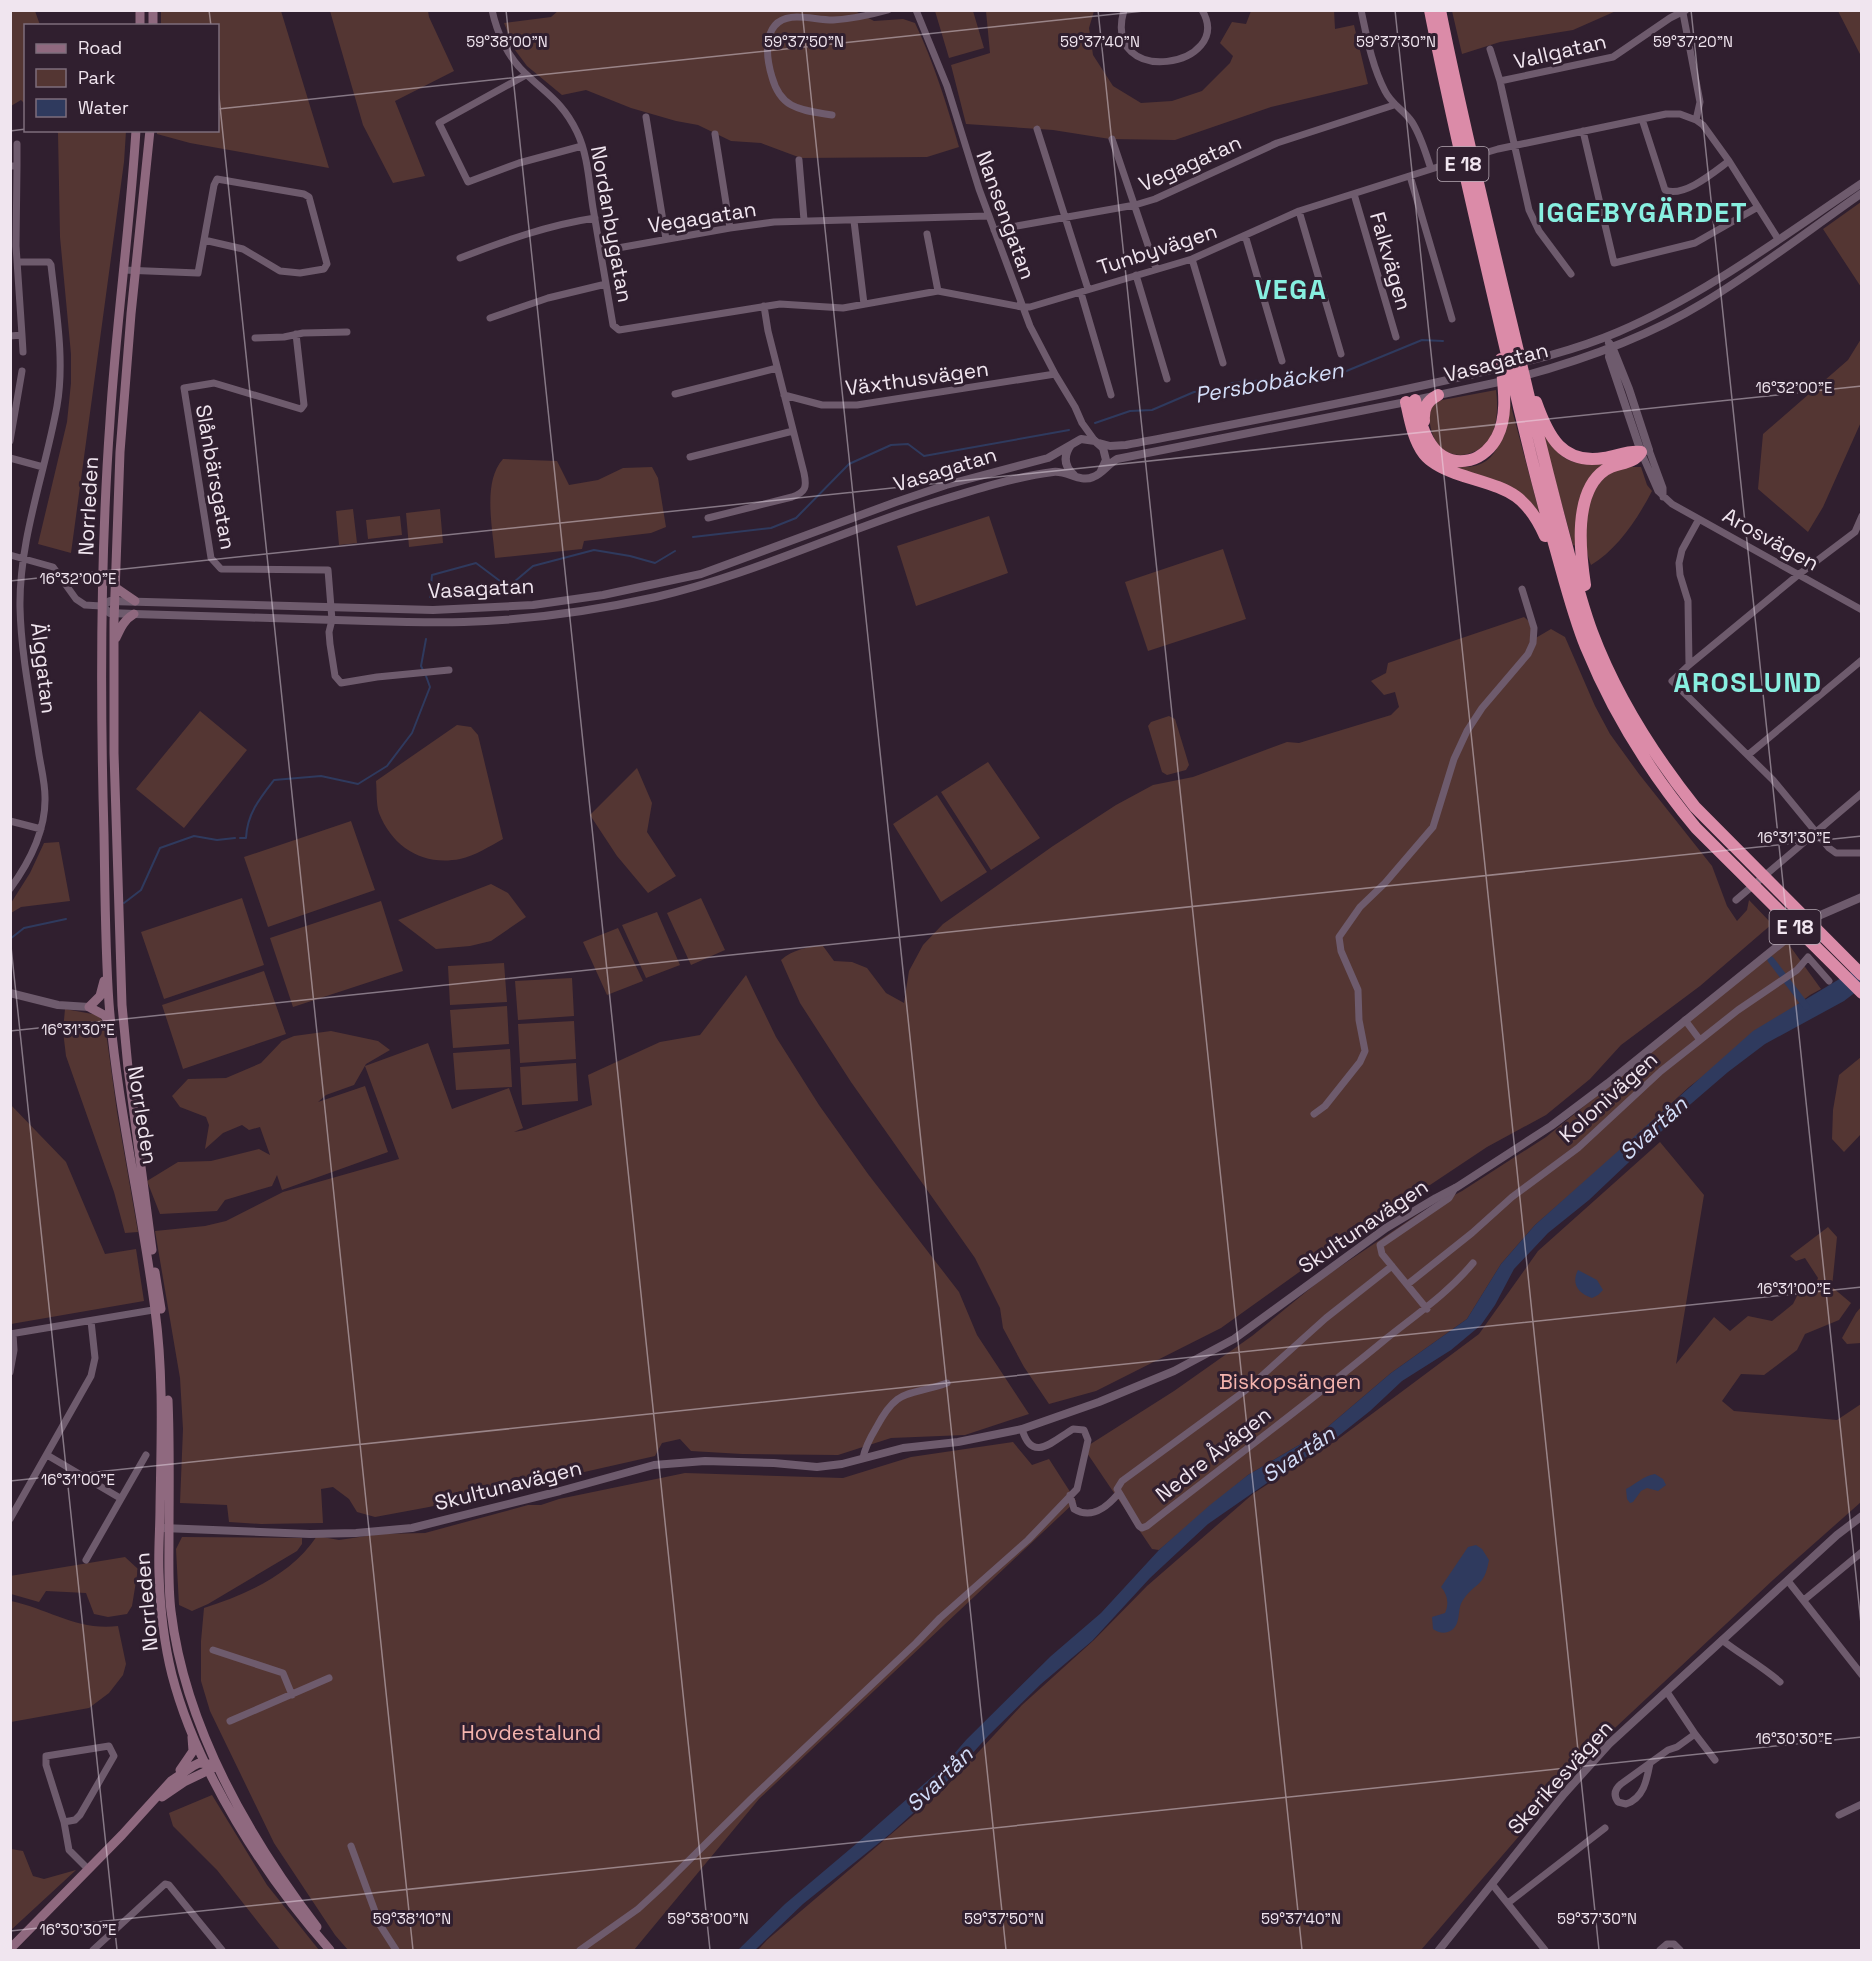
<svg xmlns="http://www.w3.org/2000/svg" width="1872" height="1961" font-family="'Space Grotesk',sans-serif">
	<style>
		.green { fill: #543633 }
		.water { fill: #2f3a5e }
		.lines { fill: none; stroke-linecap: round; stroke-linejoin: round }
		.stream { stroke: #2f3a5e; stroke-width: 2 }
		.canal { stroke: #2f3a5e; stroke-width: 7 }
		.minor { stroke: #6e5b6d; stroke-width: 7 }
		.tertiary { stroke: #6e5b6d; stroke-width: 8 }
		.secondary { stroke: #8f697f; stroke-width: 9 }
		.motorway { stroke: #db8ba8; stroke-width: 12 }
		.ticks { fill: none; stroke: #f0e5ef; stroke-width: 1.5; stroke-opacity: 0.45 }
		.labels { text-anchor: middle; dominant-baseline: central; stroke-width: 6; stroke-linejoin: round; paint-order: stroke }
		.shield { fill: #301f2f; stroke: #b6aab5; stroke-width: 1.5 }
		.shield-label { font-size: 20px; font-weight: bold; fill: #f0e5ef }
		.street-label { font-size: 21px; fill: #f0e5ef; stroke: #301f2f }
		.park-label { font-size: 21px; fill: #f5b4ae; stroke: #301f2f }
		.water-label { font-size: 22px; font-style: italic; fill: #d3ddf8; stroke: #301f2f }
		.district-label { font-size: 27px; font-weight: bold; letter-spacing: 1.5px; fill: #87efe0; stroke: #301f2f }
		.ticks-label { font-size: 15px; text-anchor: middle; fill: #f0e5ef; stroke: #301f2f; stroke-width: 6; stroke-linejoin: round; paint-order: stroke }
	</style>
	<rect width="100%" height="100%" fill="#301f2f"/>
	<path class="green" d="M559 10H853L874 21 903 19 915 23C934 63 947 105 959 147L927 157 801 158 761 143 731 141 698 125 676 121 631 108 586 90 562 95 527 66 515 50 504 23 551 17Z
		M1334 10 1335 29 1354 25 1368 84 1271 107 1175 140 1110 139 1053 130 966 124 951 65 990 53 986 11H1094L1089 28 1093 55 1113 86 1141 103 1172 101 1202 91 1230 63 1233 56 1220 43 1232 22 1246 24 1251 11Z
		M10 11H35L40 25 26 26 25 104 21 100 11 106Z
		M161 11H281L329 168 190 143 157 134V131L218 130V26L161 25Z
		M330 11H428L429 17 454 71 395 101 425 176 393 183 363 125Z
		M935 11H973L984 48 949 58Z
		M1452 11V10L1616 11 1573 30 1500 42 1462 54Z
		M1838 11H1861V56Z
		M56 131H126L124 162 71 553 38 544 67 422 71 383V354L60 237 58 133Z
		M1861 202V287L1823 229Z
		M1861 339V422L1823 507 1808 532 1758 489 1763 434 1848 360Z
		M1496 390C1498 405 1498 426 1489 440 1478 455 1455 461 1440 447 1431 437 1430 424 1428 412L1437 401Z
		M1508 395 1540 515 1446 465C1501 477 1504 436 1508 395Z
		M1540 425C1562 466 1571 466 1615 462L1602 467 1576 546 1573 545Z
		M503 459 557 461 569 485 598 480 623 468 652 467 658 478 666 527 651 533 584 541 582 549 495 558C493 529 482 482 503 459Z
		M1626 467H1641L1647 485 1652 491C1638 518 1617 550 1591 565 1580 538 1584 492 1609 474 1614 470 1621 469 1626 467Z
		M353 509 357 543 339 545 336 511Z
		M440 509 443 543 409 547 406 513Z
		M400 516 402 535 368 539 366 520Z
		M989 516 1008 573 916 606 897 546Z
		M1223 549 1246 619 1148 651 1125 582Z
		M1524 617 1532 624 1534 639 1551 629 1565 637 1595 706 1610 734 1639 774 1712 866 1727 906 1737 921 1747 910 1749 900 1772 924 1700 986 1621 1045 1590 1079 1546 1115 1487 1147 1430 1185 1418 1187 1221 1328 1096 1391 1049 1404 1024 1367 1003 1328 1000 1308 975 1258 851 1082 800 1003 781 960C792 950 809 946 823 946L834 961 852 962 867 968 886 993 904 1003 909 971 923 945 943 924 1053 846 1116 805 1153 785 1193 777 1287 742 1299 743 1391 715 1399 707 1395 692 1384 695 1371 681 1386 673 1388 663Z
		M200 711 247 750 184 828 136 789Z
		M1169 716 1175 719 1189 765 1186 770 1167 775 1162 772 1148 726 1151 722Z
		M457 725 471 727 478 735 503 839C490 846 475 856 460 859 423 866 393 848 379 813 376 804 377 791 376 781Z
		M988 762 1040 838 991 870 941 792Z
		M637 768 652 803 647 832 676 876 648 893 617 856 590 815Z
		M937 795 987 872 941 902 893 824Z
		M351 821 375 890 268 927 244 857Z
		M59 842 70 901 21 907 11 913V903L30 873 44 843Z
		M491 884 508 893 526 917 491 941 470 946 436 949 398 920Z
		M242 898 264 965 164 999 141 932Z
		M701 898 725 950 691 965 667 913Z
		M381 901 403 971 293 1007 270 938Z
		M657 912 680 965 646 978 622 925Z
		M618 928 643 981 607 995 583 942Z
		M1787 942 1821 989 1810 995 1689 1087 1619 1152 1535 1225 1501 1264 1467 1319 1391 1373 1323 1431 1248 1475 1159 1550 1152 1549 1087 1453 1089 1445 1174 1391 1252 1336 1323 1278 1417 1215 1462 1191 1546 1137Z
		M504 963 507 1002 450 1005 448 966Z
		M264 971 286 1034 183 1069 162 1005Z
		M746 975 776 1037 819 1105 868 1174 959 1292 977 1335 1029 1414 965 1435 891 1438 838 1455 742 1454 691 1451 680 1439 662 1443 655 1456 429 1507 375 1517 357 1512 349 1499 333 1487 321 1489 323 1523 261 1524 229 1522 227 1505 180 1503 183 1429 180 1378 155 1231 205 1226 226 1221 283 1192 399 1159 365 1066 428 1043 452 1109 509 1088 523 1128 514 1132 525 1130 592 1105 588 1075 660 1042 700 1035Z
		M572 978 574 1016 518 1020 515 981Z
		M507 1006 509 1044 453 1048 450 1010Z
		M65 1009 98 1015 105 1025 117 1112 138 1232 125 1233 114 1192 66 1056 63 1031Z
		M574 1021 576 1059 520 1063 518 1024Z
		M331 1031 378 1041 390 1050 366 1064 354 1085 326 1095 318 1102 365 1086 388 1152 282 1190 277 1175 272 1186 225 1200 217 1211 160 1214 147 1181 178 1162 211 1161 259 1149 270 1155 260 1127 249 1130 242 1125 223 1133 205 1149 209 1125 206 1117 180 1107 172 1096 188 1079 226 1078 261 1063 282 1041 294 1036Z
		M510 1049 512 1087 456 1090 453 1053Z
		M1861 1057V1134L1844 1152 1832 1139 1833 1110 1839 1075Z
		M576 1063 578 1101 522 1105 520 1067Z
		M10 1104 66 1162 105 1254 136 1249 144 1301 11 1324Z
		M1660 1142 1704 1195 1676 1364 1714 1317 1730 1331 1748 1316 1772 1321 1793 1304 1801 1288 1815 1286 1818 1278 1805 1258 1796 1261 1790 1256 1828 1227 1837 1237 1832 1287 1851 1303 1839 1320 1805 1334 1797 1350 1764 1375 1741 1374 1722 1401 1734 1411 1837 1420 1861 1404V1502L1773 1580 1601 1741 1421 1950H758L767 1940 944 1789 1022 1705 1094 1640 1147 1586 1254 1493 1337 1440 1479 1334 1538 1251Z
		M1861 1307V1343L1847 1344 1842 1338 1856 1313Z
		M1013 1442 1032 1465 1049 1459 1076 1501 759 1799 634 1950H348L335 1935 274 1843 210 1711 201 1681V1641L204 1608C247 1594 291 1575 317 1536L339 1540 380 1534 425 1533 528 1505H541L559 1499 685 1473 843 1478 911 1457Z
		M182 1537 302 1538V1544L297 1551 208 1604 192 1611 179 1605 176 1549Z
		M125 1557 138 1569 132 1606 127 1614 108 1617 94 1614 86 1593 46 1591 39 1602 11 1594 10 1576Z
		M11 1601C49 1609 77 1631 118 1626L126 1664 123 1675 109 1693 89 1708 11 1722Z
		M212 1795 267 1885 319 1950H280L217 1870 173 1826 169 1813Z
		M11 1849 23 1851 33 1876 44 1879 76 1870 11 1930Z"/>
	<path class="water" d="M1861 966V988L1844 1001 1765 1044 1728 1072 1685 1109 1589 1200 1548 1233 1514 1269 1495 1305 1481 1325 1451 1350 1402 1381 1370 1411 1336 1438 1287 1469 1208 1524 1150 1578 1092 1641 1041 1684 989 1735 942 1787 890 1834 803 1904 755 1950H738L785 1904 856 1844 942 1768 966 1740 1051 1656 1101 1613 1159 1550 1210 1505 1248 1475 1323 1431 1391 1373 1467 1319 1501 1264 1535 1225 1753 1031Z
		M1578 1270 1597 1280 1603 1290 1598 1295 1592 1298C1578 1293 1571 1284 1578 1270Z
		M1655 1474 1663 1479 1666 1485 1658 1491 1647 1488 1641 1491 1633 1502 1630 1503 1627 1499 1626 1489C1636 1484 1643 1476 1655 1474Z
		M1476 1545 1482 1549 1489 1560C1484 1588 1476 1581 1463 1600 1458 1607 1460 1615 1457 1623 1453 1634 1441 1635 1433 1629L1432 1617 1445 1613C1449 1604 1448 1595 1441 1587L1468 1547Z"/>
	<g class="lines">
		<path class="stream" d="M1095 423 1130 411 1152 410 1194 392 1214 391 1233 383 1344 372 1422 340 1443 341
			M693 537 771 528 796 518 849 464 891 445 908 444 924 456 1069 430
			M430 597 432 575 476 563 508 587 533 566 594 550 630 556 655 563 675 551
			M424 672 421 666 426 639
			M240 838H246C247 814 260 798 274 780L321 776 358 784 387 766 412 733 430 687 426 676
			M124 903 141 890 160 848 194 836 217 840 235 838
			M10 939 24 928 66 919"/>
		<path class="canal" d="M1771 960 1806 1006"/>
		<path class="minor" d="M492 10C497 33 508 58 526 74 548 95 563 103 577 132 588 155 589 183 593 208 600 247 606 286 613 325L619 330 780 304 843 308 938 291 1022 307H1030L1192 259 1299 211 1444 165 1498 149 1666 114H1680L1696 120 1703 125 1729 161 1778 239
			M916 10 947 86 979 189 1030 326 1055 374 1075 407 1082 423 1095 441
			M1124 10C1101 90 1236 67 1202 10
			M1361 10C1367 38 1372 66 1385 91 1392 105 1404 110 1412 122 1421 136 1426 154 1431 169
			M1683 13 1700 102 1696 120
			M1490 49 1500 81 1529 210 1539 231 1571 274
			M526 75 439 123 468 182 519 163 582 146
			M1500 81 1613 57 1670 18 1686 10
			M832 115C802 110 781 110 772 77 765 54 762 17 797 17 809 17 821 20 833 20 852 19 870 15 888 10
			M646 117 666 239
			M1642 119 1665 190C1684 198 1714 172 1729 161
			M1037 129 1088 289
			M1583 131 1614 263 1695 243 1758 207
			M715 134 730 228
			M1112 139 1156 269
			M799 160 804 220
			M10 166H17L16 246 22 335 10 336
			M17 166V144
			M1410 176 1452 319
			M1354 194 1396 337
			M1299 211 1341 354
			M854 221 864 304
			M994 230 1135 205 1155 199 1277 143 1394 105
			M927 234 938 291
			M1245 235 1282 361
			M601 251 730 228 774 222 988 216
			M460 258C504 241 548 225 595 218
			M1192 259 1223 363
			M123 270 198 273 204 240 243 249 280 271 300 273 324 269 327 264 309 197 304 194 217 179 214 185 204 240
			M1136 275 1167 379
			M1081 293 1111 395
			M490 318 548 298 606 284
			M296 334 304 405 301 409 214 383 184 388 211 558 221 569 328 570 332 620 329 632 330 644 335 676 341 683 377 677 449 670
			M22 335 23 352
			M255 338 284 337 303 333 347 332
			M675 394 777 368
			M784 395 822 405H857L1055 374
			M10 441 22 371
			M1649 450 1663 488V497
			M1641 452 1658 491 1672 504 1862 610
			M690 457 793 431
			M10 458 43 467
			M1862 516 1855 532 1798 575 1689 665 1672 681 1773 780 1829 848 1836 853H1862
			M708 518 792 497C806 492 807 487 804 473L768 331 764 306
			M10 555 53 567 76 599 85 605 101 606
			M1689 665 1688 601 1680 575 1679 563 1682 550 1699 519
			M1748 755 1862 660
			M10 821 41 829
			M10 889C29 863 46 831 45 797 45 781 40 764 38 748 31 702 21 654 20 607 19 539 45 473 57 406 65 360 56 311 51 265L49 262H17
			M1736 900 1862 793
			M1685 1020 1700 1040
			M1314 1114 1325 1106 1360 1062 1365 1051 1359 1020 1358 990 1341 951 1339 937 1360 907 1385 883 1433 827 1454 759 1467 731 1482 708 1528 654 1533 643 1534 628 1522 589
			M1392 1266 1326 1318 1246 1390 1122 1481 1117 1489 1139 1526 1142 1528 1147 1526C1227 1463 1309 1403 1387 1338 1417 1314 1448 1293 1473 1263
			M1408 1284 1472 1233 1512 1197 1578 1148 1661 1071 1738 1010 1797 970 1808 957 1829 981
			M1427 1309 1382 1254 1380 1245 1449 1198 1455 1188
			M10 1334 159 1309
			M10 1372 14 1350 13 1334
			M47 1455 120 1498
			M863 1458C865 1447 870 1438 876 1428 898 1386 908 1397 947 1383
			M1070 1495 1074 1509C1092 1520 1107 1507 1118 1494
			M10 1519 91 1376 95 1358 91 1321
			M86 1560 146 1455
			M1788 1581 1862 1675
			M1804 1600 1862 1552
			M1722 1640C1741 1655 1762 1666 1780 1682
			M213 1650 283 1673 292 1695
			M230 1721 329 1678
			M1695 1734 1715 1760
			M1650 1763C1647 1779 1644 1798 1626 1804L1618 1802C1613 1795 1615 1789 1621 1784L1668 1750 1677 1747 1695 1734 1667 1692
			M1839 1815 1862 1804
			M64 1822 46 1765V1756L109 1746 114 1756 80 1815 75 1820 64 1822 69 1850 88 1869
			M351 1846 380 1925 396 1950
			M1492 1884 1545 1950
			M1508 1903 1605 1828
			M93 1950 165 1884 169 1885 222 1950
			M580 1950 638 1909 663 1886 754 1796 916 1643 940 1618 1028 1540 1077 1489 1088 1440 1084 1430 1073 1429C1053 1441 1032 1464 1022 1429
			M1660 1950 1667 1944H1674L1680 1950"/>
		<path class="tertiary" d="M1609 343 1613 349 1629 389 1649 450 1641 452 1609 357 1610 347
			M1520 377C1583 360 1647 337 1703 303 1758 270 1809 230 1862 193
			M1099 443 1110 446 1126 445C1239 423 1353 402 1465 376 1516 364 1569 353 1618 332 1705 295 1783 236 1862 183
			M1071 445C1063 456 1064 466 1074 475
			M1101 471 1106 460 1103 448 1095 441 1081 439 1048 458 946 485 896 502 701 574 603 595 533 605 433 610 110 601 101 606 110 613 134 614C212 616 290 619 368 621 400 622 432 623 464 622 529 620 593 611 656 597 752 575 841 531 935 502 974 490 1014 477 1053 472 1067 470 1080 483 1093 477 1102 474 1108 464 1117 459L1406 402 1508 380
			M10 993 58 1005 89 1007
			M163 1528 310 1534 356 1533 412 1528 560 1491 654 1465 705 1461 774 1463 817 1467 842 1464 903 1448 958 1442 1022 1429 1099 1402 1174 1371 1234 1339 1386 1228 1436 1198 1457 1187 1551 1126 1608 1083 1805 924 1816 917 1862 897
			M1439 1950 1564 1794 1609 1744 1837 1535 1862 1516"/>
		<path class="secondary" d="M153 10V26
			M140 26V10
			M136 130C130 227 116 324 110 421 100 559 100 696 104 834 105 890 105 947 109 1003 117 1106 142 1208 155 1310 164 1376 161 1441 160 1507 160 1529 158 1551 159 1573 160 1607 164 1643 172 1675 197 1771 265 1877 330 1950
			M150 130 131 314 120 452 114 622V753L122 1005 128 1068 152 1250
			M116 588 135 601
			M116 638C121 627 124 620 134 614
			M89 1007 100 996 104 981
			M89 1007 104 1015 111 1024
			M155 1272 161 1309
			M168 1400C170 1446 169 1492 169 1537 169 1561 168 1587 171 1611 185 1727 247 1835 317 1927
			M180 1770 193 1751 192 1737
			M162 1797 184 1782 213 1768
			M10 1949 122 1835 171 1781 193 1766 199 1763 209 1764"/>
		<path class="motorway" d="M1430 10C1453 127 1481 243 1508 359 1523 427 1540 494 1559 561 1567 590 1575 620 1586 647 1613 713 1651 774 1696 828L1862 993
			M1440 10C1463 125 1491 238 1518 351 1532 411 1547 472 1563 532 1572 565 1580 600 1592 632 1616 696 1653 754 1695 807L1862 975
			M1415 400C1421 428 1432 469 1470 460 1482 457 1492 447 1497 437 1509 414 1503 383 1501 359
			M1406 402C1410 420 1413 439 1424 454 1432 464 1444 469 1455 473 1501 489 1523 487 1545 536
			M1536 402C1548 436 1562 465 1604 458 1617 456 1629 450 1641 452
			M1424 421C1423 408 1427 401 1438 395
			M1585 585C1580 552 1573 492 1605 470 1617 462 1633 465 1641 452"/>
	</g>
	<path class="ticks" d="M209 10 211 26M506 10 710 1950M802 10 1006 1950M1098 10 1302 1950M1395 10 1599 1950M1691 10 1862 1633M218 87 413 1950M218 109 1153 10M10 131 26 129M10 581 1862 386M10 937 117 1950M10 1031 1862 836M10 1481 1862 1287M10 1931 1862 1737"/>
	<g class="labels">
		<g class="shield">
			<rect x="1437.5" y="147" width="51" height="34" rx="4.5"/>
			<rect x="1769.5" y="910" width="51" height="34" rx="4.5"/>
		</g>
		<g class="shield-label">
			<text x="1463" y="164">E 18</text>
			<text x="1795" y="927">E 18</text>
		</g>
		<g class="street-label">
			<text transform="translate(1560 51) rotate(-13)">Vallgatan</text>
			<text transform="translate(1190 163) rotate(-24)">Vegagatan</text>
			<text transform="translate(1006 215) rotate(70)">Nansengatan</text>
			<text transform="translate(702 217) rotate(-9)">Vegagatan</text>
			<text transform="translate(612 224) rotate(80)">Nordanbygatan</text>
			<text transform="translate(1157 249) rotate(-18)">Tunbyvägen</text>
			<text transform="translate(1391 261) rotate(74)">Falkvägen</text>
			<text transform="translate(1496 362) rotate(-14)">Vasagatan</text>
			<text transform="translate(917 378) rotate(-8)">Växthusvägen</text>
			<text transform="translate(945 469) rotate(-17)">Vasagatan</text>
			<text transform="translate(216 477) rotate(80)">Slånbärsgatan</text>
			<text transform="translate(88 506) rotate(-87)">Norrleden</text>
			<text transform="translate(1771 539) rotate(29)">Arosvägen</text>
			<text transform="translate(481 588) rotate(-3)">Vasagatan</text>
			<text transform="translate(44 668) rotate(83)">Älggatan</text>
			<text transform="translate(1608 1097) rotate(-42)">Kolonivägen</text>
			<text transform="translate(143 1115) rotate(81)">Norrleden</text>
			<text transform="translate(1363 1226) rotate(-34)">Skultunavägen</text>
			<text transform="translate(1213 1454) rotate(-38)">Nedre Åvägen</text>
			<text transform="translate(508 1485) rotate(-14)">Skultunavägen</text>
			<text transform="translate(146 1602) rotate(-95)">Norrleden</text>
			<text transform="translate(1560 1777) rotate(-48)">Skerikesvägen</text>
		</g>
		<g class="park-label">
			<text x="1290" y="1381">Biskopsängen</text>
			<text x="531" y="1732">Hovdestalund</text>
		</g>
		<g class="water-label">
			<text transform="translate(1269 382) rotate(-10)">Persbobäcken</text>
			<text transform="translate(1653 1128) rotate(-42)">Svartån</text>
			<text transform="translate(1298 1454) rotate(-34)">Svartån</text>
			<text transform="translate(939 1779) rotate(-44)">Svartån</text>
		</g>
		<g class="district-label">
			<text x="1643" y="212">IGGEBYGÄRDET</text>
			<text x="1291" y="289">VEGA</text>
			<text x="1748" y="682">AROSLUND</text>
		</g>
	</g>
	<g class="ticks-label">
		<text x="507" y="47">59°38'00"N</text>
		<text x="804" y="47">59°37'50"N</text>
		<text x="1100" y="47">59°37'40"N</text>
		<text x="1396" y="47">59°37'30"N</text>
		<text x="1693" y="47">59°37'20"N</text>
		<text x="1794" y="393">16°32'00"E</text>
		<text x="78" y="584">16°32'00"E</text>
		<text x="1794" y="843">16°31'30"E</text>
		<text x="78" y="1035">16°31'30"E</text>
		<text x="1794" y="1294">16°31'00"E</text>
		<text x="78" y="1485">16°31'00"E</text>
		<text x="1794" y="1744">16°30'30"E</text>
		<text x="412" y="1924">59°38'10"N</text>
		<text x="708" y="1924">59°38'00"N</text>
		<text x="1004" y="1924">59°37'50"N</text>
		<text x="1301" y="1924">59°37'40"N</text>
		<text x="1597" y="1924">59°37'30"N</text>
		<text x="78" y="1935">16°30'30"E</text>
	</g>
	<rect width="1872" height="1961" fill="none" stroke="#f0e5ef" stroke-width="24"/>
	<rect x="24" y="24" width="195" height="108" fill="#301f2f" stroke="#7d6e7c" stroke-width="1.5"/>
	<rect x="36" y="44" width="30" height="9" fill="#8f697f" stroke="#7d6e7c" stroke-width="1.5"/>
	<text x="78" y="54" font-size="18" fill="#f0e5ef">Road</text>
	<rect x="36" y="69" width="30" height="18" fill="#543633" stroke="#7d6e7c" stroke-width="1.5"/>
	<text x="78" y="84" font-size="18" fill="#f0e5ef">Park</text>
	<rect x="36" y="99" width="30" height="18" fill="#2f3a5e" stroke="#7d6e7c" stroke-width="1.5"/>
	<text x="78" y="114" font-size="18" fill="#f0e5ef">Water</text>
</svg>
